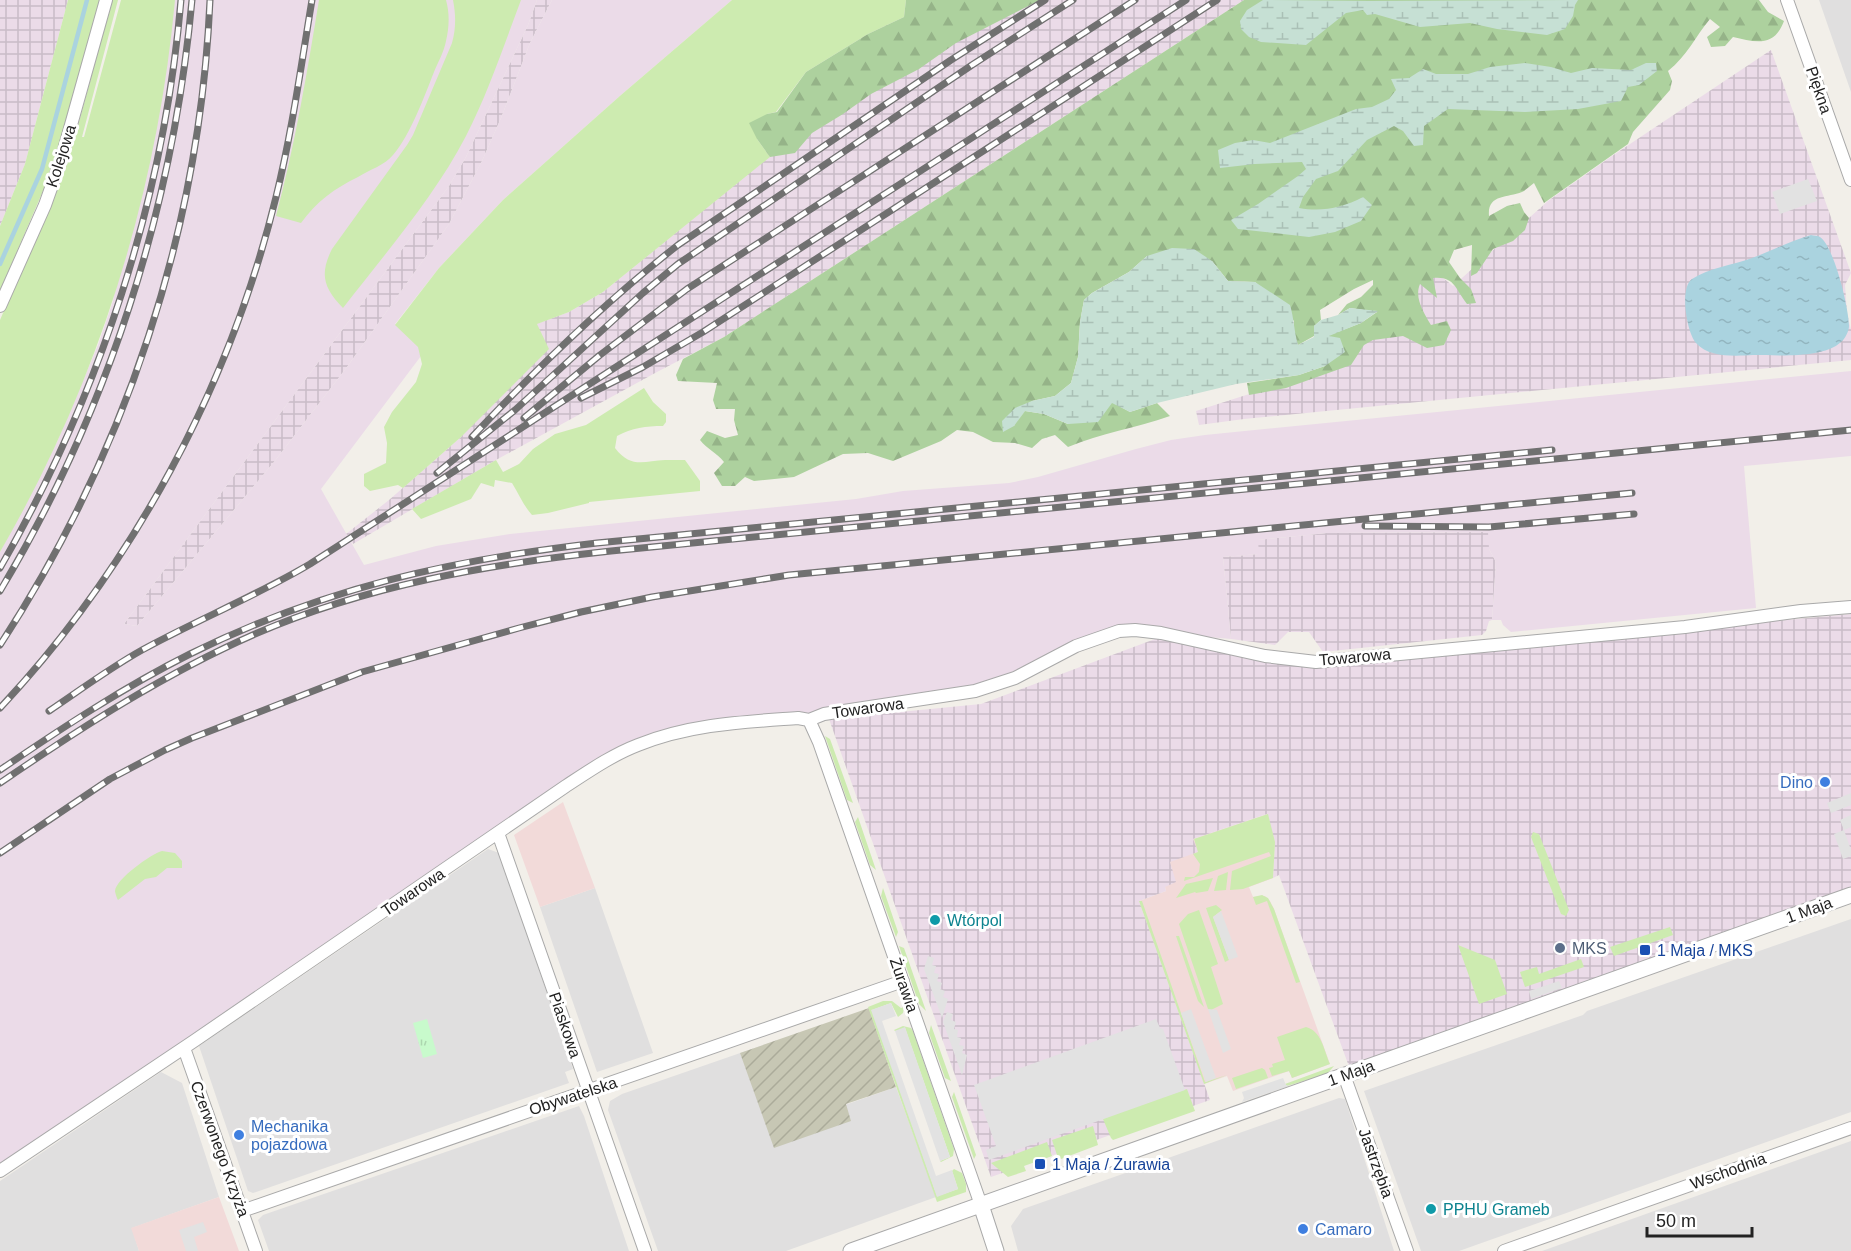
<svg xmlns="http://www.w3.org/2000/svg" width="1851" height="1251" font-family="Helvetica,sans-serif">
	<style>
		.residential { fill: #e0dfdf }
		.commercial { fill: #f2dad9 }
		.industrial { fill: url(#industrial-grid) }
		.railway { fill: #ebdbe8 }
		.construction { fill: url(#construction-furrows) }
		.grass { fill: #cdebb0 }
		.forest { fill: url(#forest-firs) }
		.wetland { fill: url(#wetland-marsh) }
		.park { fill: url(#park-tufts) }
		.parking { fill: #e2e2e2 }
		.water { fill: url(#water-ripples) }
		.lines { fill: none; stroke-linecap: round; stroke-linejoin: round }
		.stream { stroke: #aad3df; stroke-width: 4.5 }
		.minor-casing { stroke: #a9a9a9; stroke-width: 14 }
		.tertiary-casing { stroke: #a9a9a9; stroke-width: 17 }
		.minor { stroke: #fff; stroke-width: 12 }
		.tertiary { stroke: #fff; stroke-width: 15 }
		.rail-casing { stroke: #707070; stroke-width: 7 }
		.rail { stroke: #fff; stroke-width: 4.5; stroke-dasharray: 14; stroke-linecap: butt }
		.shop-dot { fill: #3f7fe0; stroke: #fff; stroke-width: 2 }
		.culture-dot { fill: #0f9aa8; stroke: #fff; stroke-width: 2 }
		.service-dot { fill: #5c6f8a; stroke: #fff; stroke-width: 2 }
		.transit-dot { fill: #1a4fb4; stroke: #fff; stroke-width: 2 }
		.labels { text-anchor: middle; dominant-baseline: central; stroke-width: 6; stroke-linejoin: round; paint-order: stroke }
		.street-label { font-size: 16px; fill: #222; stroke: #fff }
		.shop-label { font-size: 16px; fill: #366cbe; stroke: #fff; text-anchor: start }
		.culture-label { font-size: 16px; fill: #0d838f; stroke: #fff; text-anchor: start }
		.service-label { font-size: 16px; fill: #4e5e75; stroke: #fff; text-anchor: start }
		.transit-label { font-size: 16px; fill: #164399; stroke: #fff; text-anchor: start }
	</style>
	<defs>
		<pattern id="industrial-grid" width="8" height="8" patternUnits="userSpaceOnUse" patternTransform="scale(1.5)"><rect width="8" height="8" fill="#ebdbe8"/><path d="M0 4h8M4 0v8" fill="none" stroke="#c9bcc7"/></pattern>
		<pattern id="construction-furrows" width="10" height="10" patternUnits="userSpaceOnUse" patternTransform="scale(1.5)"><rect width="10" height="10" fill="#c7c7b4"/><path d="M-1 1l2-2M0 10L10 0M9 11l2-2" fill="none" stroke="#abab9a"/></pattern>
		<pattern id="forest-firs" width="22" height="20" patternUnits="userSpaceOnUse" patternTransform="scale(1.5)"><rect width="22" height="20" fill="#add19e"/><path d="M5 1l3.5 6h-7zM16 11l3.5 6h-7z" fill="#95b388"/></pattern>
		<pattern id="wetland-marsh" width="20" height="14" patternUnits="userSpaceOnUse" patternTransform="scale(1.5)"><rect width="20" height="14" fill="#c6e0d4"/><path d="M1 5h8M5 5V1M11 12h8M15 12V8" fill="none" stroke="#aac0b6"/></pattern>
		<pattern id="park-tufts" width="24" height="20" patternUnits="userSpaceOnUse" patternTransform="scale(1.5)"><rect width="24" height="20" fill="#c8facc"/><path d="M3 7l-1-3M5 7V3M7 7l1-3M15 17l-1-3M17 17v-4M19 17l1-3" fill="none" stroke="#acd6af"/></pattern>
		<pattern id="water-ripples" width="26" height="14" patternUnits="userSpaceOnUse" patternTransform="scale(1.5)"><rect width="26" height="14" fill="#aad3df"/><path d="M2 4q2-2 4 0t4 0M15 11q2-2 4 0t4 0" fill="none" stroke="#92b5bf"/></pattern>
	</defs>
	<rect width="100%" height="100%" fill="#f2efe9"/>
	<path class="residential" d="M1819 0H1851V92L1836 49Z
		M488 849 499 853 573 1069 565 1072 569 1083 253 1193 248 1191 199 1046Z
		M595 888 653 1053 597 1072 540 907Z
		M1851 919V1112L1459 1251H1421L1364 1091 1583 1015 1587 1011Z
		M778 1040 845 1105 896 1087 936 1197 786 1251H658L608 1110 610 1101 622 1094Z
		M161 1072 182 1083 219 1197 132 1228 139 1251H0V1181Z
		M1339 1098 1345 1099 1394 1251H1018L1011 1226 1023 1209Z
		M579 1106 584 1116 629 1251H269L258 1220 263 1215Z
		M1851 1141V1251H1542Z"/>
	<path class="commercial" d="M563 802 595 888 540 907 514 835Z
		M1268 814 1275 842 1273 878 1249 887 1253 897 1265 896 1270 901 1274 909 1330 1064 1292 1078 1289 1071 1233 1091 1227 1076 1204 1084 1139 901 1166 891 1165 887 1170 862 1193 839Z
		M219 1197 239 1251H139L131 1228Z"/>
	<path class="industrial" d="M0 0H68L25 164 0 226Z
		M537 0H552L530 43 501 118 482 161 449 224 347 367 274 462 137 626 124 624 449 186 466 157 528 25Z
		M962 0H1244L724 337 657 372 496 460 353 544 346 534 389 500 461 437 536 324 569 312 603 292Z
		M1771 50 1851 273 1845 285 1847 313 1851 330V360L1244 419 1199 425 1196 411 1340 365 1427 265 1453 286 1548 201 1612 156Z
		M1489 532V549L1496 562 1492 620 1489 621 1486 631 1482 635 1323 652 1309 632H1288L1275 645 1231 639 1223 557 1258 554 1257 540 1327 533Z
		M1851 614V895L1351 1072 1279 875 1273 878 1275 842 1267 814 1193 839 1198 852 1170 862 1176 882 1165 887 1166 891 1139 901 1210 1100 991 1177 829 719 981 704 1163 636 1315 664Z"/>
	<path class="railway" d="M159 0H537L528 25 466 157 449 186 124 624 137 626 274 462 347 367 449 224 482 161 501 118 530 43 552 0H732L621 95 503 200 439 268 395 324 427 348 321 489 364 565 436 546 510 534 856 499 903 491 1009 483 1038 477 1136 449 1171 440 1205 435 1851 371V456L1744 466 1756 608 1511 632 1503 625 1501 620H1492L1496 562 1489 549 1488 532 1327 533 1258 540 1259 554 1223 557 1231 639 1119 629 974 690 636 744 0 1170V552L57 442 98 345 113 301Z"/>
	<path class="construction" d="M869 1008 896 1087 846 1104 851 1121 774 1148 740 1053Z"/>
	<path class="grass" d="M68 0H100L64 133 49 177 0 291V226L25 164Z
		M112 0H118L82 137H84L121 0H175C157 194 98 383 0 552V320L61 178 75 137Z
		M319 0H446C450 14 449 28 446 41 444 52 438 62 434 72 424 97 411 134 393 155 385 165 369 170 358 177 335 188 316 202 301 223L276 216C295 145 307 73 319 0Z
		M453 0H521C504 45 488 93 466 136 435 196 384 255 343 308 324 288 319 275 332 249L407 145 413 135 452 43C456 29 456 15 453 0Z
		M732 0H906L904 17 868 34 806 72 776 112 767 114 757 139 770 157 603 292 569 312 537 324 549 349 461 437 403 488 398 485 370 491 364 486V474L386 463 387 443 384 427 392 412 416 382 422 364 418 347 395 325 439 268 503 200 621 95Z
		M644 388 653 402 666 414V422L663 426C646 426 632 428 617 436L615 448C631 469 644 461 665 460 672 460 678 460 685 460L700 481V491L589 502V503L548 513 532 515C523 505 519 494 512 483L495 480 494 487 481 483 471 499 421 519 412 509 496 460 503 472 519 464 533 449 555 434 586 425Z
		M825 736 830 739 853 803 847 800Z
		M1268 814 1275 842 1273 878 1243 889 1230 890 1232 871 1271 856 1269 852 1184 881 1185 877H1194L1199 872 1200 864 1193 854 1198 852 1194 839Z
		M858 817 876 870 870 865 855 822Z
		M1533 832 1539 834 1569 910 1566 916 1561 914 1531 837Z
		M162 851 175 853 182 861V868H167L156 877 145 879 118 900C117 899 115 892 115 891 116 879 151 854 162 851Z
		M1228 872 1226 890 1214 891 1218 876Z
		M1213 878 1208 891 1196 893 1195 892 1176 898 1186 884Z
		M883 888 898 932 896 937 881 896Z
		M1262 895 1268 898 1274 909 1300 982 1296 983 1267 901 1256 905 1253 897Z
		M1139 901H1142L1205 1082 1227 1075 1204 1084Z
		M1216 905 1222 910 1213 917 1229 960 1225 962 1206 908Z
		M1199 910 1218 964 1211 967 1223 1004 1211 1010 1208 1009 1179 924 1188 914Z
		M1670 927 1673 935 1614 956 1610 947Z
		M1176 936H1179L1204 1007 1198 1001Z
		M1458 945 1495 960 1507 994 1479 1004Z
		M899 946 904 948 926 1011 919 1004Z
		M1581 959 1584 967 1525 987 1520 972 1537 967 1539 974Z
		M883 1001H892L901 1008 904 1007 903 1013 898 1017 891 1003 872 1010 937 1196 958 1189 952 1171 954 1169 962 1173 966 1184V1192L937 1202 868 1007Z
		M931 1025 951 1081 945 1078 929 1033Z
		M903 1026 911 1028 913 1031 954 1149 953 1156 941 1162 940 1161 950 1157 905 1028 895 1031 894 1030Z
		M1306 1027C1322 1031 1324 1051 1330 1064L1292 1078 1289 1071 1272 1076 1269 1068 1273 1067 1272 1064 1285 1060 1277 1037Z
		M1334 1066 1327 1074 1287 1086 1285 1084Z
		M1262 1068 1265 1070 1268 1078 1236 1089 1232 1078Z
		M1187 1089 1195 1111 1113 1140 1111 1138 1103 1119 1105 1117Z
		M954 1092 976 1155 974 1159 952 1097Z
		M1093 1126 1098 1145 1061 1159 1057 1155 1052 1140Z
		M1047 1142 1052 1156 1024 1166 1026 1171 1008 1177 991 1163Z"/>
	<path class="forest" d="M906 0H1040L956 43 919 69 871 94 843 114 812 133 795 153 770 157 757 139 749 123 767 114 777 112 806 72 868 34 904 17Z
		M1244 0H1759L1768 12 1784 21C1774 48 1755 42 1733 37L1725 46 1711 47 1707 37 1720 27 1710 19C1695 37 1687 56 1668 71L1672 81 1670 90 1633 132 1628 144 1544 203 1534 183C1530 186 1526 190 1522 192 1507 198 1487 194 1489 216L1507 206 1520 203 1524 212 1529 218 1525 230 1513 241 1493 249 1477 273 1471 276 1472 245 1454 250 1449 262 1460 278 1471 289 1476 303 1467 304C1455 289 1455 276 1433 278L1437 298 1420 284C1414 298 1424 313 1431 325L1447 321 1451 330 1444 345 1427 348 1403 336 1373 340 1364 345 1351 365 1286 388 1249 395 1247 383 1299 375 1325 366 1327 336 1361 323 1377 312 1350 308 1338 315 1347 304 1361 297 1373 285V280L1354 289 1320 310 1321 320 1314 326V336L1298 345 1294 333V321L1255 282 1228 281 1212 261 1147 256 1129 272 1092 293 1084 300 1080 322 1078 357 1071 383 1055 396 1032 401 1014 426 1025 411 1044 414 1068 424 1112 402 1130 412 1157 403 1170 416C1136 428 1101 433 1068 447L1055 435 1042 439 1032 448 1015 443 993 442 973 432 957 430 941 441 893 461 868 453 843 454 794 477 754 481 745 477 735 486H722L714 473 724 462C717 453 707 449 700 440L707 431 725 438 738 435 734 420 735 409H716L713 400 717 383 678 381 676 375 683 359 724 337Z"/>
	<path class="wetland" d="M1263 0 1369 1 1578 0 1575 5 1573 16 1565 29 1547 35 1497 29 1470 23 1420 27 1375 14 1367 15 1363 10 1346 13 1306 45 1261 42 1249 37 1241 29 1240 21 1247 10Z
		M1525 63 1551 67 1571 73 1592 68 1631 70 1646 63H1656L1657 71 1639 85 1628 87 1621 101 1578 109 1525 112 1448 109 1424 126 1423 145 1414 146 1403 131 1394 126 1367 140 1338 171 1316 179 1303 197 1299 208C1322 212 1342 208 1363 197L1372 205 1361 221 1335 232 1309 237 1238 229 1231 220 1258 204 1298 176 1306 169 1302 162 1255 164 1220 168 1218 150 1235 143 1253 140 1270 143 1356 109 1372 107 1389 99 1396 90 1391 79 1409 78 1423 69 1436 74H1468L1490 67Z
		M1172 248 1194 249 1212 261 1228 281 1255 282 1290 305C1294 318 1294 332 1298 345L1314 337V326L1321 320 1338 315 1350 308 1378 311 1361 323 1329 336 1340 338 1345 352 1325 366 1299 375 1236 384 1157 403 1130 412 1112 403 1098 422 1068 424 1044 414 1025 411 1014 426 1003 432 1002 421 1015 408 1032 401 1055 396 1071 383 1078 357 1080 322 1084 300 1092 293 1129 272 1147 256Z"/>
	<path class="park" d="M427 1019 437 1054 423 1058 413 1023Z"/>
	<path class="parking" d="M1808 179 1817 201 1780 214 1772 192Z
		M1851 793V805L1831 813 1827 803Z
		M1851 815V827L1844 830 1851 850V856L1843 859 1834 834 1844 830 1840 820Z
		M1221 911 1238 957 1229 960 1213 917Z
		M928 956 934 958 932 965 936 966 934 973 939 974 937 981 942 983 940 989 945 991 943 997 948 999 942 1018 924 969Z
		M1559 981 1562 988 1531 999 1529 991Z
		M891 1003 896 1016 882 1021 936 1176 952 1170 958 1189 937 1197 871 1010Z
		M1191 1009 1216 1078 1206 1082 1181 1013Z
		M1208 1009 1217 1010 1231 1049 1223 1053Z
		M947 1012 953 1014 951 1020 956 1022 954 1029 958 1030 957 1037 961 1038 959 1045 964 1046 962 1053 967 1055 962 1075 943 1022Z
		M1156 1019 1160 1028 1163 1029 1185 1090 989 1160 986 1150 996 1146 974 1085Z
		M905 1027 950 1157 940 1161 895 1031Z
		M1283 1078 1286 1085 1289 1086 1242 1102 1244 1098 1242 1092Z
		M203 1222 207 1232 194 1237 198 1251H186L179 1230Z"/>
	<path class="water" d="M1811 235C1814 236 1817 235 1820 237 1834 246 1849 309 1849 326 1849 331 1845 339 1841 342 1823 359 1777 355 1753 355 1736 356 1709 358 1696 343 1687 333 1679 288 1692 279 1709 268 1733 265 1752 258 1772 251 1790 241 1811 235Z"/>
	<g class="lines">
		<path class="stream" d="M0 264 42 169 87 0"/>
		<g class="minor-casing">
			<path id="minor" d="M1787 0 1851 180
				M0 306 45 205 62 157 106 0
				M809 720 819 742 981 1205
				M498 833 645 1251
				M184 1048 256 1251
				M1344 1075 1407 1251
				M0 1171 194 1041 566 786C589 771 612 755 638 745 690 724 743 722 798 718L809 720 824 714 975 691 1015 678 1076 646 1119 631 1135 630 1161 633 1265 656 1316 662 1685 627 1801 611 1851 607
				M242 1211 903 981
				M1504 1251 1851 1128"/>
		</g>
		<g class="tertiary-casing">
			<path id="tertiary" d="M981 1205 996 1251
				M851 1251 1851 895"/>
		</g>
		<use href="#minor" class="minor"/>
		<use href="#tertiary" class="tertiary"/>
		<g class="rail-casing">
			<path id="rail" d="M581 398 643 367 703 332 1217 0
				M524 418 600 355 687 289 1135 0
				M472 437C536 369 604 303 678 245L951 60 1045 0
				M437 473 515 410 643 293 678 264 972 65 1073 0
				M1365 526 1489 527 1634 514
				M0 568C100 394 164 200 181 0
				M0 591C108 411 173 209 192 0
				M0 645C126 452 200 230 210 0
				M0 708C133 566 230 386 276 197 292 132 301 66 312 0
				M49 711C80 690 110 668 142 650 197 620 256 596 310 564L1186 0
				M0 770C62 728 124 687 190 654 324 588 450 560 597 543L1552 450
				M0 783C82 727 164 674 255 634 368 585 489 564 611 551L1851 430
				M0 853 110 779 165 750 192 738 362 672 519 628 581 612 652 597 789 575 1632 493"/>
		</g>
		<use href="#rail" class="rail"/>
	</g>
	<g class="shop-dot">
		<circle cx="1825" cy="782" r="6"/>
		<circle cx="239" cy="1135" r="6"/>
		<circle cx="1303" cy="1229" r="6"/>
	</g>
	<g class="culture-dot">
		<circle cx="935" cy="920" r="6"/>
		<circle cx="1431" cy="1209" r="6"/>
	</g>
	<circle class="service-dot" cx="1560" cy="948" r="6"/>
	<g class="transit-dot">
		<rect x="1639" y="944" width="12" height="12" rx="3"/>
		<rect x="1034" y="1158" width="12" height="12" rx="3"/>
	</g>
	<g class="labels">
		<g class="street-label">
			<text transform="translate(1819 90) rotate(71)">Piękna</text>
			<text transform="translate(61 156) rotate(-72)">Kolejowa</text>
			<text transform="translate(1355 657) rotate(-5)">Towarowa</text>
			<text transform="translate(868 708) rotate(-8)">Towarowa</text>
			<text transform="translate(413 892) rotate(-34)">Towarowa</text>
			<text transform="translate(1809 910) rotate(-20)">1 Maja</text>
			<text transform="translate(904 985) rotate(71)">Żurawia</text>
			<text transform="translate(565 1025) rotate(71)">Piaskowa</text>
			<text transform="translate(1351 1073) rotate(-20)">1 Maja</text>
			<text transform="translate(573 1096) rotate(-18)">Obywatelska</text>
			<text transform="translate(220 1149) rotate(70)">Czerwonego Krzyża</text>
			<text transform="translate(1376 1163) rotate(70)">Jastrzębia</text>
			<text transform="translate(1728 1171) rotate(-20)">Wschodnia</text>
		</g>
		<g class="shop-label">
			<text x="1813" y="782" text-anchor="end">Dino</text>
			<text x="251" y="1126">Mechanika<tspan x="251" dy="18">pojazdowa</tspan></text>
			<text x="1315" y="1229">Camaro</text>
		</g>
		<g class="culture-label">
			<text x="947" y="920">Wtórpol</text>
			<text x="1443" y="1209">PPHU Grameb</text>
		</g>
		<g class="service-label">
			<text x="1572" y="948">MKS</text>
		</g>
		<g class="transit-label">
			<text x="1657" y="950">1 Maja / MKS</text>
			<text x="1052" y="1164">1 Maja / Żurawia</text>
		</g>
	</g>
	<path d="M1647 1227v9h105v-9" fill="none" stroke="#222222" stroke-width="3"/>
	<text x="1656" y="1227" font-size="18" fill="#222222" stroke="#ffffff" stroke-width="4.5" paint-order="stroke">50 m</text>
</svg>
